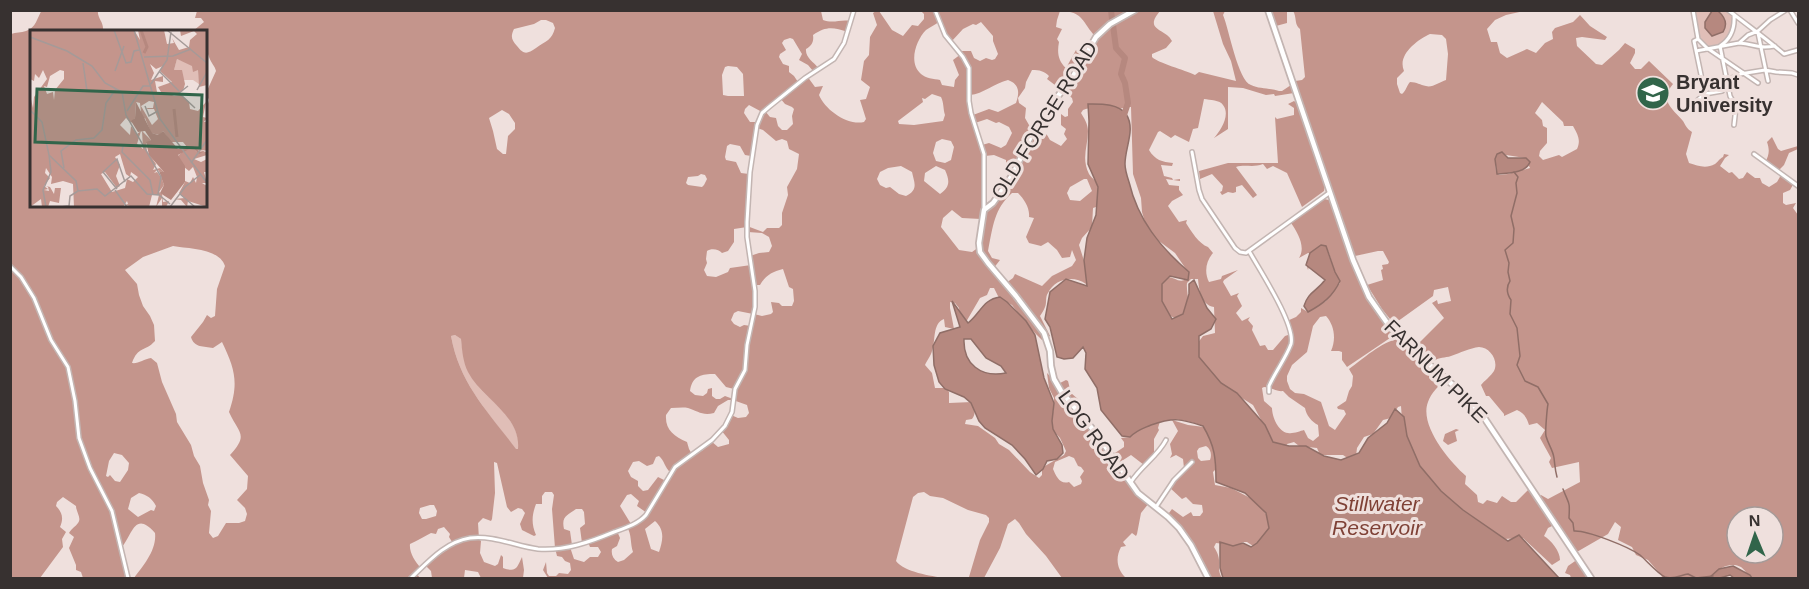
<svg xmlns="http://www.w3.org/2000/svg" width="1809" height="589" font-family="Helvetica,sans-serif">
	<style>
		.green { fill: #e0beb7 }
		.forest { fill: #c4958c; fill-rule: evenodd }
		.water { fill: #b6887f; stroke: #906e67; stroke-width: 1.5; fill-rule: evenodd }
		.lines { fill: none; stroke-linecap: round; stroke-linejoin: round }
		.stream { stroke: #906e67; stroke-width: 1.5 }
		.river { stroke: #b6887f; stroke-width: 6 }
		.street-casing { stroke: #c3b5b2; stroke-width: 6 }
		.secondary-casing { stroke: #c3b5b2; stroke-width: 8 }
		.street { stroke: #fff; stroke-width: 3 }
		.secondary { stroke: #fff; stroke-width: 4.5 }
		.labels { text-anchor: middle; dominant-baseline: central; stroke-width: 6; stroke-linejoin: round; paint-order: stroke }
		.poi-label { font-size: 20px; font-weight: bold; fill: #373130; stroke: #efe0dd; text-anchor: start }
		.street-label { font-size: 20px; fill: #373130; stroke: #efe0dd }
		.water-label { font-size: 21px; font-style: italic; fill: #7f4136; stroke: #efe0dd }
		.inset-river { fill: none; stroke: #b6887f; stroke-width: 3 }
		.inset-road { fill: none; stroke: #a59a98; stroke-width: 1.5 }
		.view { fill: #31654a; fill-opacity: 0.15; stroke: #31654a; stroke-width: 3 }
		.inset-edge { fill: none; stroke: #373130; stroke-width: 3 }
	</style>
	<rect width="100%" height="100%" fill="#efe0dd"/>
	<path class="green" d="M1693 11H1728L1734 15 1735 25 1723 45 1707 48 1698 39Z
		M455 335 461 339C463 359 467 371 479 387 484 394 491 398 496 404 508 415 520 432 519 449L516 450C488 411 460 385 451 336Z"/>
	<path class="forest" d="M42 10 98 11C97 18 104 22 103 31L32 32V206H206V111L209 100 206 93 216 71C215 66 211 63 209 57 206 49 206 41 206 32L193 31 204 22 201 18H195L197 11H821L823 20C833 24 841 19 850 21L848 32C833 27 826 26 813 35 814 41 812 46 806 49 805 58 814 62 818 68L813 71 808 65 799 60 802 54 793 39 790 38 784 40 782 43 786 50 780 54 779 57 783 64 789 66V72L794 76 798 82 807 76 815 87 823 86 819 95C825 110 848 126 864 122L866 119 860 100 866 99 870 87 861 80 864 61 869 55 870 37 877 25 873 13 876 11H879L892 30 903 36 912 25 918 26 924 19V14L921 11H1160C1143 31 1166 28 1172 41L1166 48 1152 54V57C1158 63 1185 70 1195 75L1199 72 1236 81 1231 61 1223 44 1213 11H1225L1223 15C1229 29 1238 81 1251 85 1259 89 1270 88 1279 91H1282L1291 85 1294 93 1275 96 1274 94 1266 95 1243 88 1228 87V129L1214 138C1220 131 1231 115 1223 105 1220 100 1210 100 1204 99L1198 128 1193 129 1189 142 1175 135 1171 138 1160 131 1158 132 1149 150C1155 160 1162 162 1173 163L1172 166 1161 165 1164 176 1172 178 1173 180 1180 179V181L1166 179 1169 185 1179 186V190L1183 195 1172 201 1168 206 1179 222 1187 220 1186 223C1191 231 1199 244 1208 247L1213 253C1206 261 1204 272 1209 282L1221 279 1222 276 1238 270 1224 280 1223 282 1231 296 1239 293 1237 296 1242 306 1236 313 1242 321 1250 317 1248 320 1253 326 1252 330 1260 346 1265 345 1268 350H1273L1285 336 1291 334 1287 321 1296 317 1301 312V308L1308 312 1326 301 1340 283V280C1333 273 1332 258 1327 249L1310 262 1308 270 1306 263 1311 254 1308 253 1299 258C1306 247 1298 233 1291 223L1324 199 1329 200C1346 247 1359 295 1393 334V336L1347 367 1342 360V352L1339 351H1331C1336 340 1335 326 1326 316L1320 317 1313 326 1307 352 1292 365 1287 376V381L1290 389 1295 393 1304 394 1321 402 1329 426 1335 430 1346 414 1344 410 1338 409 1337 407 1346 401 1349 391 1352 386 1353 376 1349 369C1363 359 1381 342 1398 339L1445 379C1439 386 1431 393 1428 402 1419 425 1449 461 1466 476L1465 484 1477 495 1478 502 1483 504 1487 500 1497 503 1502 496 1511 502H1516L1530 488 1554 525 1548 528 1544 536C1551 540 1560 551 1560 560L1552 565 1523 538 1503 539 1458 510 1423 471 1403 435 1401 406 1398 407 1391 418 1383 420 1373 434 1364 437 1357 448 1356 456 1349 459 1343 455H1320L1317 448 1299 446 1294 442 1287 444 1286 447 1268 441 1265 427 1253 405 1210 378 1194 348 1203 336 1215 333 1214 307C1201 305 1199 290 1198 279H1191L1187 283C1186 291 1190 301 1187 307 1185 312 1182 316 1177 317 1162 319 1162 297 1159 288L1166 277C1174 276 1179 284 1186 279L1188 272 1175 253 1155 238 1147 229 1142 212 1141 198 1133 174 1131 107C1125 107 1122 109 1117 109 1105 110 1094 105 1083 110L1081 113C1084 118 1088 124 1088 131 1088 146 1081 158 1089 174 1092 179 1097 181 1099 185V206L1093 208 1092 227 1082 238 1079 245 1086 267V284C1074 275 1055 278 1048 293 1045 297 1047 303 1045 307 1044 310 1042 313 1040 316L1050 336 1042 340 1028 326 1012 305 999 298 994 288H990L987 295 980 298 966 322 960 317 959 308 955 303 950 302V308L954 329 945 327 944 319C932 324 936 340 932 351 931 356 927 360 925 365L932 373 935 388H946L949 392V403L972 402C975 408 976 414 972 419L966 420 965 424 978 426 995 438 999 444 1009 450 1030 472 1039 478 1042 475V470L1045 466 1064 455 1066 451 1060 438 1051 428 1052 414 1054 410V398L1049 388 1047 373 1058 384 1066 380 1068 381 1071 393 1079 400 1073 406 1086 421 1088 419 1102 437 1100 439 1112 455 1124 447V442L1121 438 1130 437 1136 429 1161 418 1158 428 1159 430 1154 439V455L1144 465 1131 455 1117 464 1149 503 1141 513 1137 534 1136 536 1132 533 1123 542 1126 546 1121 547C1115 558 1117 570 1126 578H1062L1046 556 1026 534 1019 523 1015 519 1008 524 1000 548 984 578H970L969 577 980 540 989 522V518L986 515 968 510 943 498 930 496 924 492 918 493 913 497 896 561C904 572 931 576 945 578H548L543 570 546 562 547 573 549 576H556L559 573 568 574 571 570 570 563 565 561 562 557 557 556 555 548 552 509 554 495 552 492H545L542 496V504H536C532 515 531 523 536 535L534 536 522 530 520 524 525 513 522 509 518 508 511 512 507 507 497 463 494 462 495 493 492 519 491 521 483 518 478 523 479 539 481 541 480 553 484 562 495 566 498 564 501 555 503 557V568C517 573 517 567 522 557L524 570 523 578H481L478 572 465 570 464 578H432L431 571 425 565 454 545 449 537 450 534 444 527 438 529 436 534 431 533C424 537 418 540 410 544 409 552 415 562 421 568L416 573 420 578H134C143 566 157 550 155 533 134 509 132 537 121 548L128 578H83L81 572 76 570V565L69 548 74 537 69 533C72 528 76 526 78 523 82 518 76 512 76 506L63 497 57 502 56 506C62 512 64 518 60 527L66 532 62 539 63 547 40 578H11V34C16 32 21 33 26 31 36 28 37 18 42 10ZM1060 11C1084 11 1082 23 1096 37L1085 56 1076 50 1066 68C1058 61 1057 52 1059 42L1057 39 1062 29 1056 27 1057 20ZM541 20H546L553 23 555 28C552 40 546 41 536 48 527 54 524 55 517 46 512 40 510 37 514 29L534 24ZM939 22 951 42 963 29 973 24 976 25 981 22 993 36V41L998 54 995 59 992 60 986 58 980 61 974 58 971 51H959L961 54 953 60 959 75 955 80 954 87 942 85 940 80C934 79 925 78 921 74 908 63 916 40 926 30 930 27 935 25 939 22ZM728 66 737 67 743 74 744 96H728L723 95 722 75 725 67ZM1032 70C1040 70 1044 71 1049 76L1047 79 1072 98 1073 102 1068 109V116L1065 117 1061 114V125L1066 129 1064 134 1067 139 1061 146 1050 140C1044 128 1039 130 1029 125L1025 118 1026 108 1019 103 1018 98 1025 88 1026 82ZM1008 80C1019 84 1020 92 1016 103L998 112 989 109 973 115 970 95C983 94 995 83 1008 80ZM932 94 941 97C944 103 943 109 945 115L943 121 914 125 899 124 898 121 923 102 922 98 925 99ZM780 98 785 104 792 107 794 109 792 116 793 124 787 130H782L778 126 776 118 770 117 765 111ZM749 105 762 112 757 122H750L744 113 745 109ZM502 110 509 114 515 123V129L508 136 506 154H503L497 149 493 131 489 118ZM987 119 996 123 999 122 1009 127 1012 133 1006 145 1001 148 989 143 982 145 975 123ZM757 128 763 130 776 141 782 139 787 141 789 149 799 154 797 169 787 187 788 195 782 213V225L779 228H767L763 232 747 226 749 174 741 173 736 162 726 160 725 157 727 146 730 144 740 146 745 155 751 156ZM942 139 951 141 954 147 951 160 945 163 936 161 933 153 936 142ZM994 155 1006 160V166L1004 170 1012 175 994 202 984 208 985 156ZM901 166 912 172C914 182 919 190 906 196L899 194 890 187 886 188 880 185 877 179 880 172 888 168ZM936 166 945 170C950 181 950 187 940 194L924 181 925 173ZM701 174 705 175 707 179 704 185 702 187 688 185 686 183 688 177 698 176ZM1084 179H1087L1092 191 1080 201 1070 200 1067 193 1070 187ZM1012 193H1018C1024 199 1030 208 1029 217L1034 218 1026 237 1029 243 1041 246 1048 242 1057 250 1062 258 1070 257 1072 250 1076 260 1072 266 1052 276 1042 286 1015 274 1013 278 1006 283 993 269 1000 260 992 258 988 251C993 226 994 209 1012 193ZM952 210 962 218 981 219 979 247 972 252 959 250 941 227 943 218ZM747 227 748 232 762 233 769 237 772 246 769 252 759 253 750 256 751 265 730 268 728 272 716 277 707 276 704 270 707 263 706 259 707 251C711 248 719 249 722 253L728 251 734 242V229ZM173 246C189 249 219 248 225 266L217 289 215 316 211 318 207 315 203 322 191 337C194 348 204 346 213 348L222 342C235 369 239 383 229 412 239 434 249 434 230 455L248 476 247 489 237 500 245 508 247 514 245 521 239 523H226L218 536 213 538 209 533 211 511 208 505 209 500 203 483 200 466 194 456 191 445 177 422 176 414 162 382 157 363 151 358C144 359 138 364 132 363 138 346 145 352 155 341L154 325 150 316 143 306 139 295 137 284 125 270 143 257ZM783 269 789 287 793 289 794 301 792 306H782L779 303 771 302 773 312 771 314 762 316 754 314 755 285H760C766 275 772 272 783 269ZM738 311 753 314 751 326 744 325 740 327 734 324 731 320 734 313ZM455 335 461 339C462 350 463 362 468 372 482 399 521 415 518 449H516C488 411 460 385 451 336ZM710 374H715L726 387 734 389 733 399 725 396 720 399H716L712 396V388L708 389 707 393 703 396 695 395 690 391C692 378 698 375 710 374ZM1264 387C1271 387 1276 392 1283 391L1289 397 1305 408C1306 415 1312 422 1318 425L1319 436 1313 441 1308 438 1304 430C1300 431 1293 434 1288 433 1278 432 1272 416 1272 408L1264 401 1262 388ZM728 400H733L747 405 749 413 746 417 738 418 731 415 721 430 729 440V444L718 447 711 441 703 450 693 456 689 449 687 442C674 436 665 430 666 415L671 408C677 408 683 407 688 408 698 411 702 416 714 413L718 406ZM114 453 122 455 129 463 128 470 120 482 115 481 110 475 108 477 106 476 109 461ZM659 456C665 461 664 467 671 473L666 481 658 477 648 490 643 491 638 486V481L631 477 628 471 633 462 639 461 647 466 653 464 656 457ZM1069 456 1074 458 1078 466 1081 467 1084 471 1080 477 1082 481 1081 484 1074 487 1069 482C1060 485 1056 476 1053 469L1055 462ZM139 493C147 495 152 498 156 506L154 511 151 510 138 517 128 509 131 498ZM631 494 639 501 637 506 647 513 641 519 631 524 620 506 627 495ZM430 505H434L437 511 436 516 426 519H422L419 513 420 508ZM576 509H582L584 512 585 524 580 528 582 543 588 542 590 547H598L601 552 598 557H590L584 562 574 559 570 547 572 545 570 531 564 529C561 516 568 515 576 509ZM655 521C665 530 663 540 659 552L651 549 645 529ZM627 527C632 535 630 543 633 552L624 560 618 562C613 559 611 555 612 549L617 546 620 538 617 531Z
		M1271 11H1287V23L1276 26Z
		M1293 11H1524L1506 15 1495 20 1487 29 1491 42H1497L1500 53 1507 58 1527 49 1536 53 1545 43 1553 39 1552 32 1555 28 1573 22 1580 15 1590 26 1607 37 1605 40 1582 37 1576 38 1577 46 1596 64 1602 65 1619 50 1625 43 1635 49V53L1630 63 1635 69H1641L1649 61 1673 84C1659 101 1672 108 1683 121 1686 126 1687 129 1692 132L1686 154 1689 163C1698 166 1706 169 1715 164 1718 162 1719 159 1723 157L1724 154 1729 155 1725 158 1720 166 1729 173 1732 172 1739 179 1743 178 1747 172 1755 178H1760L1762 183 1769 187 1777 182 1781 175 1794 183 1790 190 1783 193V203L1786 205 1796 203 1793 208 1798 215V578H1751C1748 575 1744 569 1741 567 1731 561 1715 569 1711 578H1661L1662 576 1648 560 1636 555 1632 547 1618 540 1621 527 1615 522 1608 534 1575 553 1538 497 1541 495 1548 499 1580 482 1579 462 1552 468 1549 462 1551 458 1540 438 1545 430 1537 423 1529 425C1527 418 1524 413 1517 410L1504 416V414L1489 396H1486L1481 385C1484 381 1491 376 1494 371 1499 361 1490 347 1479 347 1470 348 1460 353 1451 356 1445 358 1439 357 1434 361L1415 347 1444 318 1432 303 1437 300 1438 304 1451 301 1448 287 1434 290 1433 296 1394 324 1382 309 1367 285 1383 280 1381 270 1383 269 1382 265 1388 264 1389 262 1383 251H1378L1355 256 1295 81 1302 80 1305 77 1300 29C1294 25 1297 17 1293 11ZM1430 34 1442 35 1446 39 1448 54 1446 80C1440 82 1432 88 1426 86 1420 85 1417 82 1410 82 1407 85 1406 91 1402 94L1400 93 1397 84V78L1404 71C1397 55 1417 40 1430 34ZM1542 102 1563 122 1564 126H1573C1578 135 1581 140 1577 149L1562 157 1559 155 1543 160 1539 156 1540 151 1547 143V128L1543 126 1542 120 1535 113ZM1500 154 1525 158 1530 168 1508 174 1499 175 1496 172 1495 158ZM1737 517H1773V553H1737Z
		M1294 101 1298 104 1325 185 1324 191 1302 207 1287 173 1273 166 1267 169 1263 164C1253 168 1245 164 1236 167L1257 195 1253 198 1242 185 1236 187V192L1233 193 1228 192 1222 195 1220 192 1222 191 1223 186 1212 174 1200 179 1199 171 1228 163H1278L1275 117 1277 119 1294 115V108L1288 104Z
		M1772 137 1778 149 1781 151 1798 146V149L1789 153 1784 165 1778 171 1765 163C1769 155 1770 151 1767 142Z
		M1172 420 1188 425 1204 427 1217 441 1216 469 1213 472 1215 485 1231 488 1256 501 1273 523 1258 544 1253 546 1247 542H1243C1233 550 1226 543 1216 543L1214 547C1224 562 1215 567 1222 578H1208C1197 556 1184 534 1166 517L1172 509 1183 517 1191 512 1193 516H1200L1203 512 1202 505 1193 504 1186 497 1182 499 1169 487 1184 468 1183 459 1176 455 1170 458 1172 454 1170 444 1178 431ZM1206 446C1211 449 1212 455 1210 460L1201 461 1198 458 1197 451 1199 448Z
		M1456 429 1459 430 1455 432 1457 441 1448 445 1443 441 1445 434Z
		M1578 559 1591 578H1571L1570 575 1565 573 1568 566Z"/>
	<path class="water" d="M1712 11H1718C1725 17 1728 24 1723 32L1712 36 1705 28V22Z
		M1088 104C1100 104 1118 103 1126 114 1136 129 1125 147 1125 164 1125 169 1127 176 1129 182 1138 220 1160 247 1189 272L1188 280 1170 276 1162 284V301L1172 319 1183 314 1189 294V284L1194 280 1207 308 1216 319 1211 329 1199 336V357L1221 383 1237 393 1265 425 1273 442 1289 446H1306L1324 456 1341 460 1359 453 1368 438 1387 423 1395 409 1404 417 1407 436 1420 466 1441 491 1463 510 1508 541 1519 535 1559 578H1223L1220 568V542L1233 546 1243 543 1251 547 1257 543 1269 528 1266 513 1245 493 1216 482C1216 459 1215 446 1203 426 1181 419 1174 417 1151 425 1142 429 1137 430 1130 437L1122 436 1101 410 1097 388 1085 369 1086 353 1083 347 1073 358 1064 359 1057 357 1050 327 1045 319 1050 292 1066 279 1087 286 1084 260 1087 238 1096 215 1098 187 1088 164 1089 121Z
		M1502 152 1508 158H1526L1530 162C1526 173 1508 173 1497 174L1495 159 1497 154Z
		M1321 245 1326 246 1335 272 1340 281C1333 296 1323 304 1308 312L1304 306C1308 292 1317 291 1325 280L1306 265 1310 253Z
		M1000 297 1007 302 1026 321 1035 335 1044 378 1054 403 1052 421 1053 429 1062 445 1063 453 1057 459 1047 461 1043 469 1036 475 1025 459 1012 445 985 428 979 421 971 403 964 397 945 389 939 382 934 365 933 346 940 333 960 327 952 301 968 323C980 314 983 299 1000 297ZM964 339H971L986 358 1001 366 1006 373C981 378 963 364 964 339Z
		M1733 566 1750 575 1752 578H1734L1730 575 1720 578H1709L1719 569Z"/>
	<g class="lines">
		<path class="stream" d="M1514 172 1518 177 1516 183 1517 193 1511 216 1514 229 1513 243 1505 250 1509 263 1508 272 1510 281C1506 287 1507 294 1511 300L1510 314 1517 328 1520 356 1517 365 1525 381 1538 387 1548 404C1547 409 1545 433 1546 436 1548 444 1553 450 1554 458 1555 466 1555 470 1557 477
			M1563 489C1569 505 1570 500 1569 518L1573 523 1574 531C1587 530 1629 547 1640 555 1647 561 1657 573 1665 577 1673 580 1681 575 1688 574L1696 578 1713 576"/>
		<path class="river" d="M1111 10 1112 19
			M1113 25 1116 48 1125 58 1121 74 1125 83 1128 103 1123 118"/>
		<g class="street-casing">
			<path id="street" d="M935 10 945 35 963 57 969 68V101L971 113 984 154V210
				M1693 10 1698 39 1694 41 1705 94
				M1728 10C1747 25 1767 39 1784 54L1798 50
				M1790 10 1798 23
				M1758 33 1768 81
				M1698 39 1707 48 1758 83
				M1739 43C1755 44 1757 49 1775 46
				M1696 51 1739 43 1748 35 1758 31 1770 20 1786 10
				M1728 80 1740 74 1765 70 1776 72 1792 73 1798 75
				M1689 107 1705 94 1722 91 1727 85
				M1734 125 1736 107 1730 96 1720 46C1731 39 1735 28 1734 15
				M1192 152 1199 190 1202 199 1235 248 1240 252 1246 253 1329 193
				M1754 154 1798 186
				M1249 251C1259 269 1296 325 1291 344 1286 358 1275 372 1269 386V392
				M10 266 21 277 34 298 51 340 68 367 75 401 79 438 90 468 112 511 128 578
				M1131 482C1141 466 1158 456 1166 440
				M1156 507 1174 480 1192 462
				M411 578C428 562 445 542 470 538 493 535 516 546 538 549 565 551 590 542 614 532 625 528 638 524 646 515L675 467 712 440 725 426 732 412 735 389 745 370 747 345 755 307V291L747 237V222L750 172 757 125 762 113 769 107 805 78 834 59 844 43 854 10"/>
		</g>
		<g class="secondary-casing">
			<path id="secondary" d="M1135 10 1110 24 1096 37 1072 78 1051 105 1031 136 1013 174 1003 189 993 203 984 210 979 243 980 252 988 263 1016 296 1044 333 1050 351 1051 366 1054 379 1061 391 1095 432 1138 493 1168 517 1179 528 1191 545 1208 578
				M1268 10 1353 260 1369 297 1390 327 1410 348 1460 391 1485 419 1591 578"/>
		</g>
		<use href="#street" class="street"/>
		<use href="#secondary" class="secondary"/>
	</g>
	<defs>
		<g id="university-disc" transform="scale(1.725)"><circle r="9.5" fill="#31654a" stroke="#efe0dd"/><path d="M0-5L7-2L0 1L-7-2ZM-4 1L0 2.5L4 1V4Q0 6-4 4Z" fill="#fff"/></g>
	</defs>
	<g fill-rule="evenodd">
		<use href="#university-disc" x="1653" y="93"/>
	</g>
	<g class="labels">
		<g class="poi-label">
			<text x="1676" y="82">Bryant<tspan x="1676" dy="23">University</tspan></text>
		</g>
		<g class="street-label">
			<text transform="translate(1044 120) rotate(-58)">OLD FORGE ROAD</text>
			<text transform="translate(1436 371) rotate(45)">FARNUM PIKE</text>
			<text transform="translate(1094 435) rotate(54)">LOG ROAD</text>
		</g>
		<g class="water-label">
			<text x="1377" y="503">Stillwater<tspan x="1377" dy="24">Reservoir</tspan></text>
		</g>
	</g>
	<g transform="translate(30 30)">
		<rect width="177" height="177" fill="#efe0dd"/>
		<path d="M147 29 168 37 169 54 163 50H150L143 43Z" fill="#e0beb7"/>
		<path d="M0 0H104L110 10 108 0H134L137 14 144 13 142 8 149 20 159 17 160 10 167 4 164 1 151 6 150 0H177V55L169 57 168 40 163 42 162 36 147 29 144 40H152L155 54 153 61 142 66 151 65 159 72 160 79 168 81 176 72 173 87 177 88 174 92H177V120L165 121 177 122V125L164 129 171 132 177 129V142H174L177 153H172L177 156V177L158 171 157 177 151 170 144 169 155 168 149 163 155 152 153 142 155 151 160 153 163 147 166 153 167 147 163 137 159 141 154 137 153 141 149 136 152 133 148 126 152 122 148 116 153 120 157 117 153 112H141L133 101 129 105 121 103 115 88 112 91 110 73 106 72 105 88 101 93 96 88 90 95 100 105 101 96 107 104 111 101 107 114 113 119 112 101 121 110 116 113 117 121 126 134 123 140 130 138 135 143 127 140 124 143 127 142 130 146H126H131L134 155 129 162 132 164 133 172 139 171 136 177H132V168L126 177 129 165H122L119 177H96L100 176 95 175 98 174 97 171 93 177H44L43 154 33 151 21 154 22 147 16 138 15 143 20 148 14 156 18 159 14 160 19 161 18 157 16 156 20 157 24 164 25 158H31L29 173 20 171 18 177H12L11 169 0 177V65L3 78 4 67 17 49 13 40 9 48 5 44 4 51 0 49ZM120 34 126 39 133 36 130 41 142 52 128 57 131 62H127L125 51 133 52V46L121 50 124 43ZM30 40 34 41V49L25 60 24 70 23 62 17 64 14 56 17 57 20 46ZM119 71 124 72 123 78H118L116 79H124L128 89 122 95 111 76ZM90 124 96 144 100 147 101 142 108 147 103 152 97 149 95 158 82 162 71 144 75 142 87 158 90 156 86 146 90 135 85 127Z" fill="#c4958c" fill-rule="evenodd"/>
		<path d="M106 72 122 103 128 105 133 101 148 119 163 116 170 122 177 120 169 124 163 117 148 125 155 136V152L141 170 130 163 134 155 129 141 134 142 119 125 116 112 121 110 115 101 108 102 101 91 105 88Z" fill="#b6887f"/>
		<path class="inset-river" d="M111 0 117 17 114 23M144 79 147 107"/>
		<path class="inset-road" d="M84 0 96 33 101 32 104 21 109 20M104 0 130 89 177 153M137 0 177 33M0 7 37 21 62 36 75 53 92 62 96 85 131 147 128 164 140 174M114 27 143 26 161 19M53 33 57 61M85 41 94 16M129 41 149 61M121 54 137 30 141 2M158 56 149 63 165 78M167 60 177 42M115 76 119 86 128 81M0 80 12 92 19 125 21 142 13 160 16 177M97 81 113 56H120M93 116 92 122 120 150 123 165M19 125 46 151 48 161 67 159 75 166 101 146 117 164 129 165M161 133 177 110M34 138 31 121 46 110 64 108 72 100 76 73 86 59M87 159 73 142 87 129 95 152M85 160 97 177M150 164 165 177M30 177 39 176 40 166 48 161M140 177 155 157 170 145"/>
		<path class="view" d="M7 59 172 65 170 118 5 112Z"/>
		<rect width="177" height="177" class="inset-edge"/>
	</g>
	<rect width="1809" height="589" fill="none" stroke="#373130" stroke-width="24"/>
	<g transform="translate(1755 535) rotate(358)"><circle r="28" fill="#efe0dd" stroke="#a59a98" stroke-width="1.5"/>
	<path d="M0-4.5L10 22L0 15L-10 22Z" fill="#31654a"/>
	<text y="-9" font-size="16" font-weight="bold" text-anchor="middle" fill="#373130">N</text>
	</g>
</svg>
